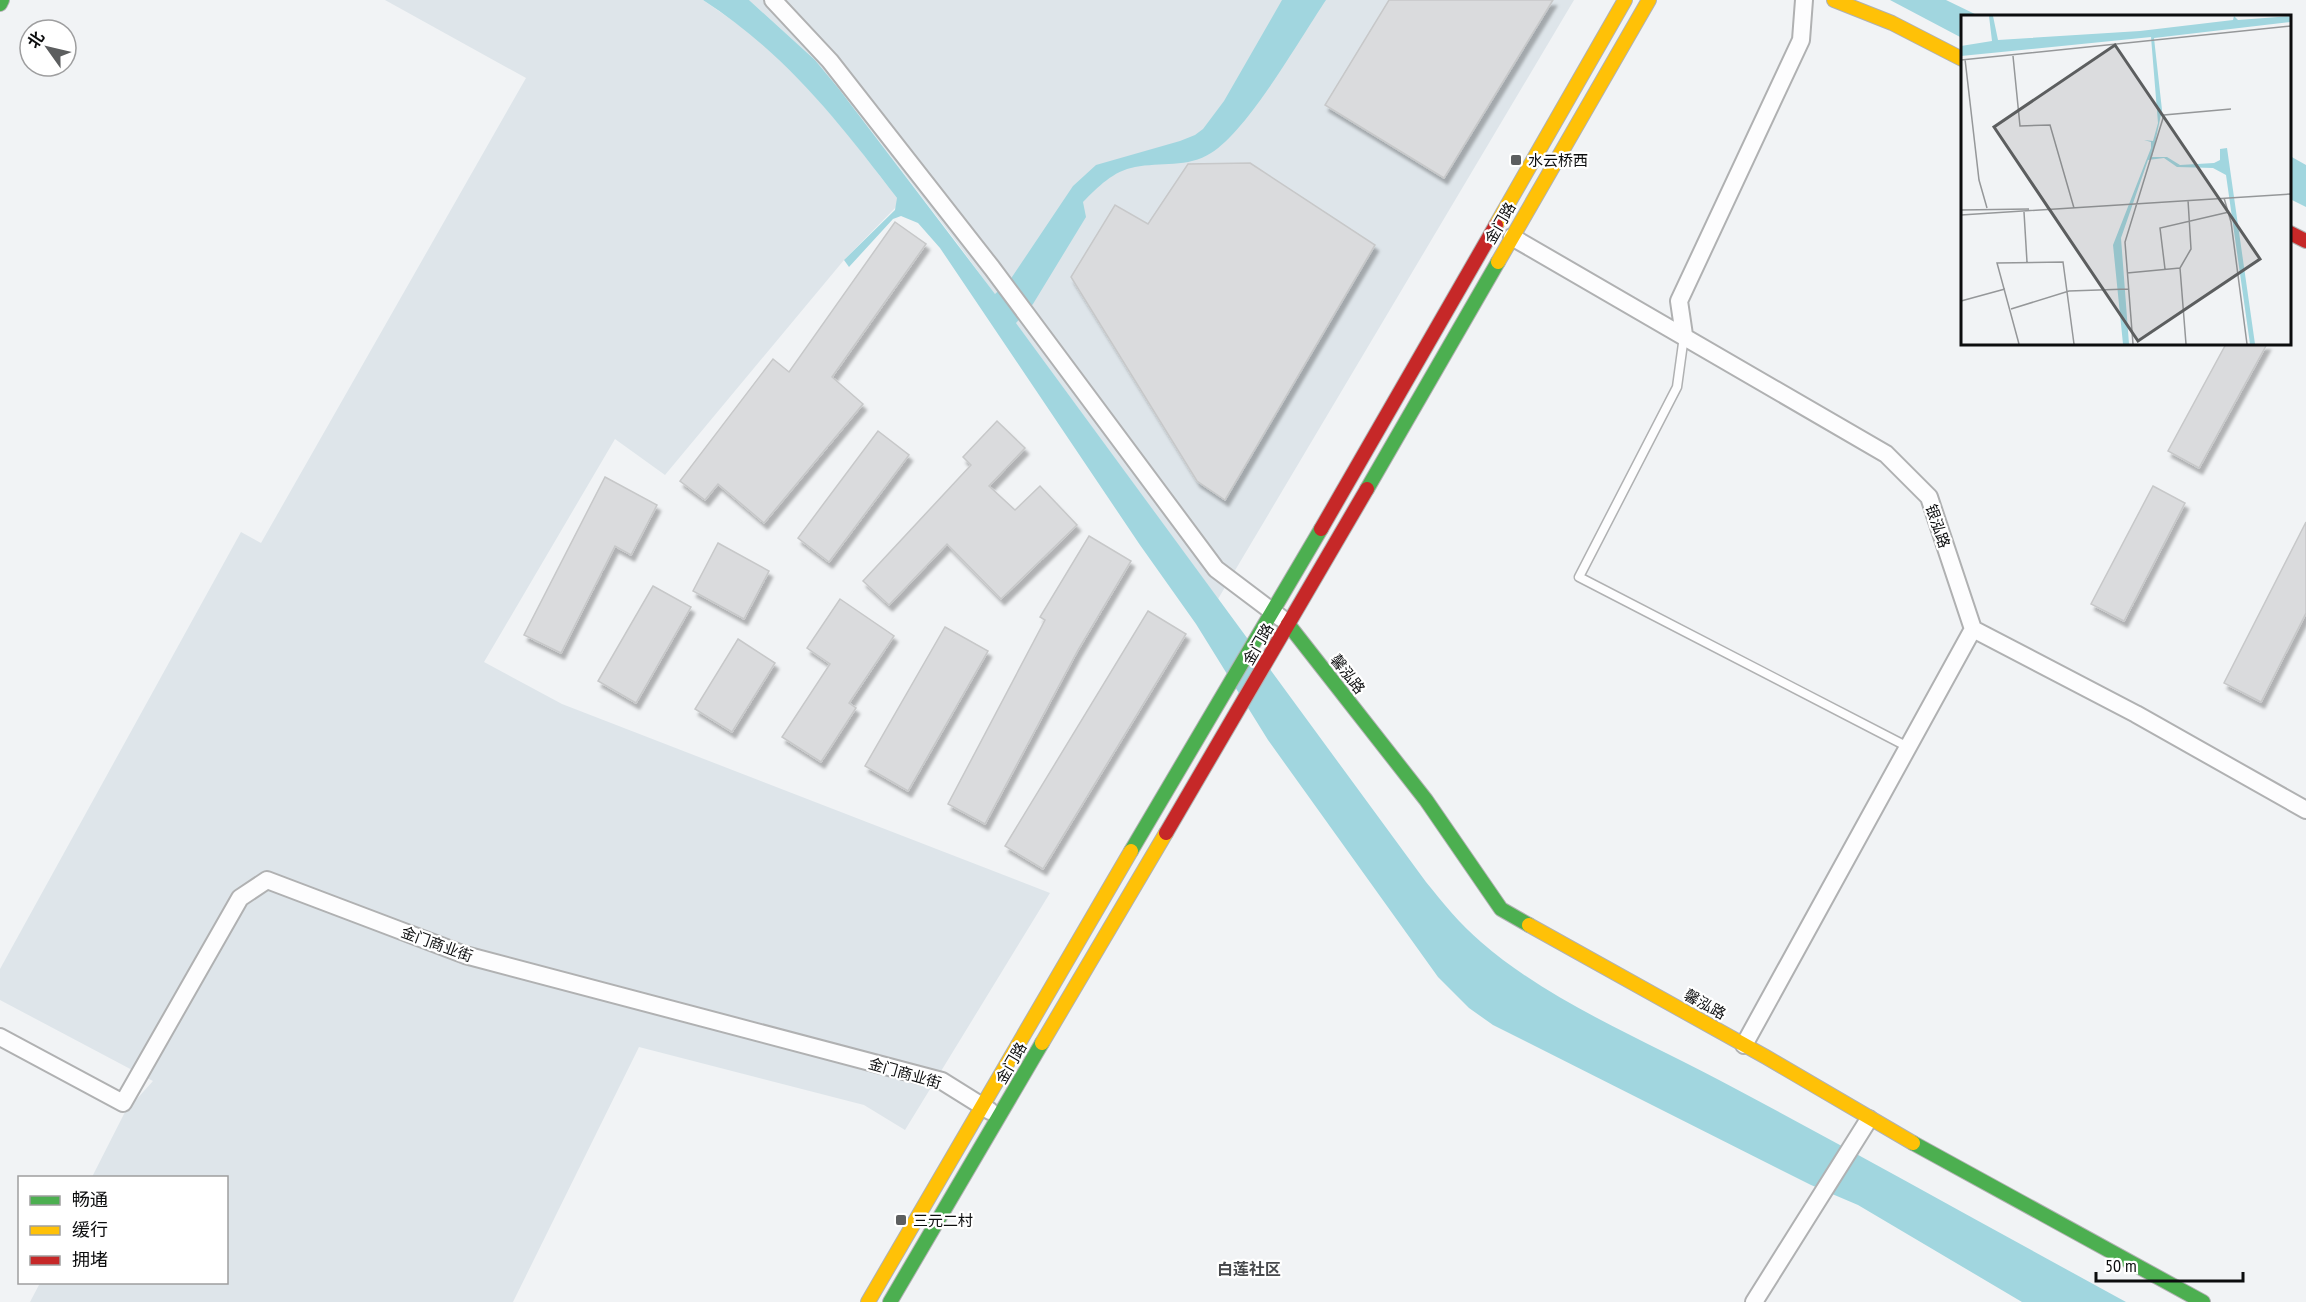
<svg xmlns="http://www.w3.org/2000/svg" width="2306" height="1302" font-family="'PT Sans Narrow','Noto Sans SC',sans-serif">
	<style>
		.built { fill: #dee5ea }
		.water { fill: #a1d6df }
		.building { fill: #dadbdd; stroke: #c7c8c9; stroke-width: 1.5; filter: url(#shadow) }
		.lines { fill: none; stroke-linecap: round; stroke-linejoin: round }
		.lane-casing { stroke: #b0b1b2; stroke-width: 11 }
		.street-casing { stroke: #b0b1b2; stroke-width: 20 }
		.fast-casing { stroke: #b0b1b2; stroke-width: 16 }
		.slow-casing { stroke: #b0b1b2; stroke-width: 16 }
		.jam-casing { stroke: #b0b1b2; stroke-width: 16 }
		.lane { stroke: #fdfdfe; stroke-width: 8 }
		.street { stroke: #fdfdfe; stroke-width: 16 }
		.fast { stroke: #4caf50; stroke-width: 14 }
		.slow { stroke: #ffc107; stroke-width: 14 }
		.jam { stroke: #c62828; stroke-width: 14 }
		.poi-dot { fill: #5c5e5f; stroke: #fff; stroke-width: 2 }
		.labels { text-anchor: middle; dominant-baseline: central; stroke-width: 4.5; stroke-linejoin: round; paint-order: stroke }
		.poi-label { font-size: 15px; fill: #0c0d0e; stroke: #fff; text-anchor: start }
		.street-label { font-size: 15px; fill: #0c0d0e; stroke: #fff }
		.neighbourhood-label { font-size: 16px; font-weight: bold; fill: #47494c; stroke: #fff }
		.inset-road { fill: none; stroke: #959799; stroke-width: 1.5 }
		.view { fill: #5c5e5f; fill-opacity: 0.15; stroke: #5c5e5f; stroke-width: 3 }
		.inset-edge { fill: none; stroke: #0c0d0e; stroke-width: 3 }
	</style>
	<defs>
		<filter id="shadow"><feDropShadow dx="3.5" dy="6" stdDeviation="1.5" flood-color="#0004"/></filter>
	</defs>
	<rect width="100%" height="100%" fill="#f1f3f5"/>
	<path class="built" d="M385 0H703L759 39 791 69 846 132 897 198 898 205 844 260 665 475 615 439 484 662 562 704 1050 893 905 1130 864 1105 639 1047 513 1302H30L40 1283 226 1282V1178L92 1177 125 1112 153 1081 0 1000V969L241 532 261 543 526 78Z
		M749 0H1574L1218 599 955 240 839 89 815 60Z"/>
	<path class="water" d="M703 0H749L815 60 839 89 995 294 1010 280 1073 186 1096 165 1180 141 1195 135 1203 129 1224 101 1282 0H1326C1299 40 1249 129 1211 153 1188 168 1160 162 1135 167 1113 171 1098 187 1083 202L1086 217 1033 304 1016 323 1426 882C1443 903 1460 924 1481 942 1552 1004 1654 1044 1736 1089 1867 1159 1996 1231 2126 1302H2022L1858 1205 1811 1185 1493 1025 1469 1008 1438 977 1268 740 1196 624 1140 545 940 248 918 223 901 216 893 219 849 267 844 260 895 210 897 198C837 120 786 54 703 0Z
		M1890 0H1946L1979 16H1962V38Z
		M2290 156 2306 165V207L2290 199Z"/>
	<path class="building" d="M1389 0H1553L1444 178 1325 105Z
		M1250 163 1375 245 1225 500 1197 481 1071 277 1115 205 1148 224 1188 164Z
		M895 222 926 244 832 377 863 404 764 523 718 484 705 500 680 481 773 359 789 372Z
		M2226 344H2267L2199 468 2168 451Z
		M997 421 1025 448 989 486 1015 510 1040 486 1077 525 1001 599 947 544 889 605 863 581 971 465 963 457Z
		M878 431 909 455 829 562 798 538Z
		M605 477 657 505 631 555 615 546 561 653 524 635Z
		M2153 486 2185 503 2124 621 2091 604Z
		M2306 522V613L2261 702 2224 683Z
		M1089 536 1131 561 1078 650 985 824 948 804 1045 620 1040 617Z
		M718 543 769 571 744 619 693 591Z
		M653 586 691 607 636 703 598 681Z
		M840 599 894 636 849 703 856 708 821 762 782 737 830 664 807 648Z
		M1148 611 1186 634 1043 869 1005 846Z
		M945 627 988 651 908 791 865 766Z
		M738 639 775 663 732 732 695 709Z"/>
	<g class="lines">
		<g class="lane-casing">
			<path id="lane" d="M1684 336 1677 387 1579 577 1908 747"/>
		</g>
		<g class="street-casing">
			<path id="street" d="M773 0 830 61 992 268 1216 569 1281 618
				M1512 237 1886 454 1929 497 1973 629 2136 714 2306 810
				M1684 335 1679 301 1801 40 1804 0
				M0 1037 123 1103 240 898 267 880 465 955 942 1081 990 1111
				M1744 1045 1973 629
				M1754 1302 1869 1119"/>
		</g>
		<g class="fast-casing">
			<path id="fast" d="M0 4 2 0
				M1367 489 1498 262
				M1288 624 1426 800 1501 909 1529 925
				M1131 851 1321 529
				M1913 1143 2203 1302
				M890 1302 1042 1043"/>
		</g>
		<g class="slow-casing">
			<path id="slow" d="M1834 0 1892 23 1962 59
				M1496 225 1625 0
				M1498 262 1649 0
				M1529 925 1766 1057 1913 1143
				M1042 1043 1166 833
				M868 1302 1131 851"/>
		</g>
		<g class="jam-casing">
			<path id="jam" d="M2290 233 2306 241
				M1321 529 1496 225
				M1166 833 1367 489"/>
		</g>
		<use href="#lane" class="lane"/>
		<use href="#street" class="street"/>
		<use href="#fast" class="fast"/>
		<use href="#slow" class="slow"/>
		<use href="#jam" class="jam"/>
	</g>
	<g class="poi-dot">
		<rect x="1510" y="154" width="12" height="12" rx="3"/>
		<rect x="895" y="1214" width="12" height="12" rx="3"/>
	</g>
	<g class="labels">
		<g class="poi-label">
			<text x="1528" y="160">水云桥西</text>
			<text x="913" y="1220">三元二村</text>
		</g>
		<g class="street-label">
			<text transform="translate(1500 223) rotate(-60)">金门路</text>
			<text transform="translate(1938 526) rotate(71)">银泓路</text>
			<text transform="translate(1258 644) rotate(-60)">金门路</text>
			<text transform="translate(1348 674) rotate(52)">馨泓路</text>
			<text transform="translate(437 944) rotate(20)">金门商业街</text>
			<text transform="translate(1705 1004) rotate(29)">馨泓路</text>
			<text transform="translate(1011 1063) rotate(-60)">金门路</text>
			<text transform="translate(905 1073) rotate(16)">金门商业街</text>
		</g>
		<g class="neighbourhood-label">
			<text x="1249" y="1269">白莲社区</text>
		</g>
	</g>
	<g transform="translate(1961 15)">
		<rect width="330" height="330" fill="#f1f3f5"/>
		<path d="M28 1H32L37 25 179 16 272 5 273 1 277 5 330 1V7L193 23 201 95 191 142H206L219 150 253 148 259 145V134L266 133 294 329H289L265 160 252 153 216 152 203 143 187 145 160 223 168 329H162L152 230 190 133V127L183 125 192 126 197 108 190 22 0 41V31L31 26Z" fill="#a1d6df"/>
		<path class="inset-road" d="M52 41 59 111 89 110 113 193M4 44 18 165 26 193M0 45 330 11M263 183 270 207 286 329M0 195 68 194M63 197 66 247M0 200 330 179M204 254 199 213 268 197M166 258 219 253M0 286 44 274M50 294 108 276 167 274M58 329 36 248 102 247 113 329M172 329 164 227 203 100 270 94M225 329 219 253 230 234 227 185"/>
		<path class="view" d="M154 30 299 244 177 326 33 112Z"/>
		<rect width="330" height="330" class="inset-edge"/>
	</g>
	<rect x="18" y="1176" width="210" height="108" fill="#ffffff" stroke="#9e9e9f" stroke-width="1.5"/>
	<rect x="30" y="1196" width="30" height="9" fill="#4caf50" stroke="#9e9e9f" stroke-width="1.5"/>
	<text x="72" y="1206" font-size="18" fill="#0c0d0e">畅通</text>
	<rect x="30" y="1226" width="30" height="9" fill="#ffc107" stroke="#9e9e9f" stroke-width="1.5"/>
	<text x="72" y="1236" font-size="18" fill="#0c0d0e">缓行</text>
	<rect x="30" y="1256" width="30" height="9" fill="#c62828" stroke="#9e9e9f" stroke-width="1.5"/>
	<text x="72" y="1266" font-size="18" fill="#0c0d0e">拥堵</text>
	<g transform="translate(48 48) rotate(304)"><circle r="28" fill="#ffffff" stroke="#9e9e9f" stroke-width="1.5"/>
	<path d="M0-4.5L10 22L0 15L-10 22Z" fill="#5c5e5f"/>
	<text y="-9" font-size="16" font-weight="bold" text-anchor="middle" fill="#0c0d0e">北</text>
	</g>
	<path d="M2096 1272v9h147v-9" fill="none" stroke="#0c0d0e" stroke-width="3"/>
	<text x="2105" y="1272" font-size="18" fill="#0c0d0e" stroke="#ffffff" stroke-width="4.5" paint-order="stroke">50 m</text>
</svg>
